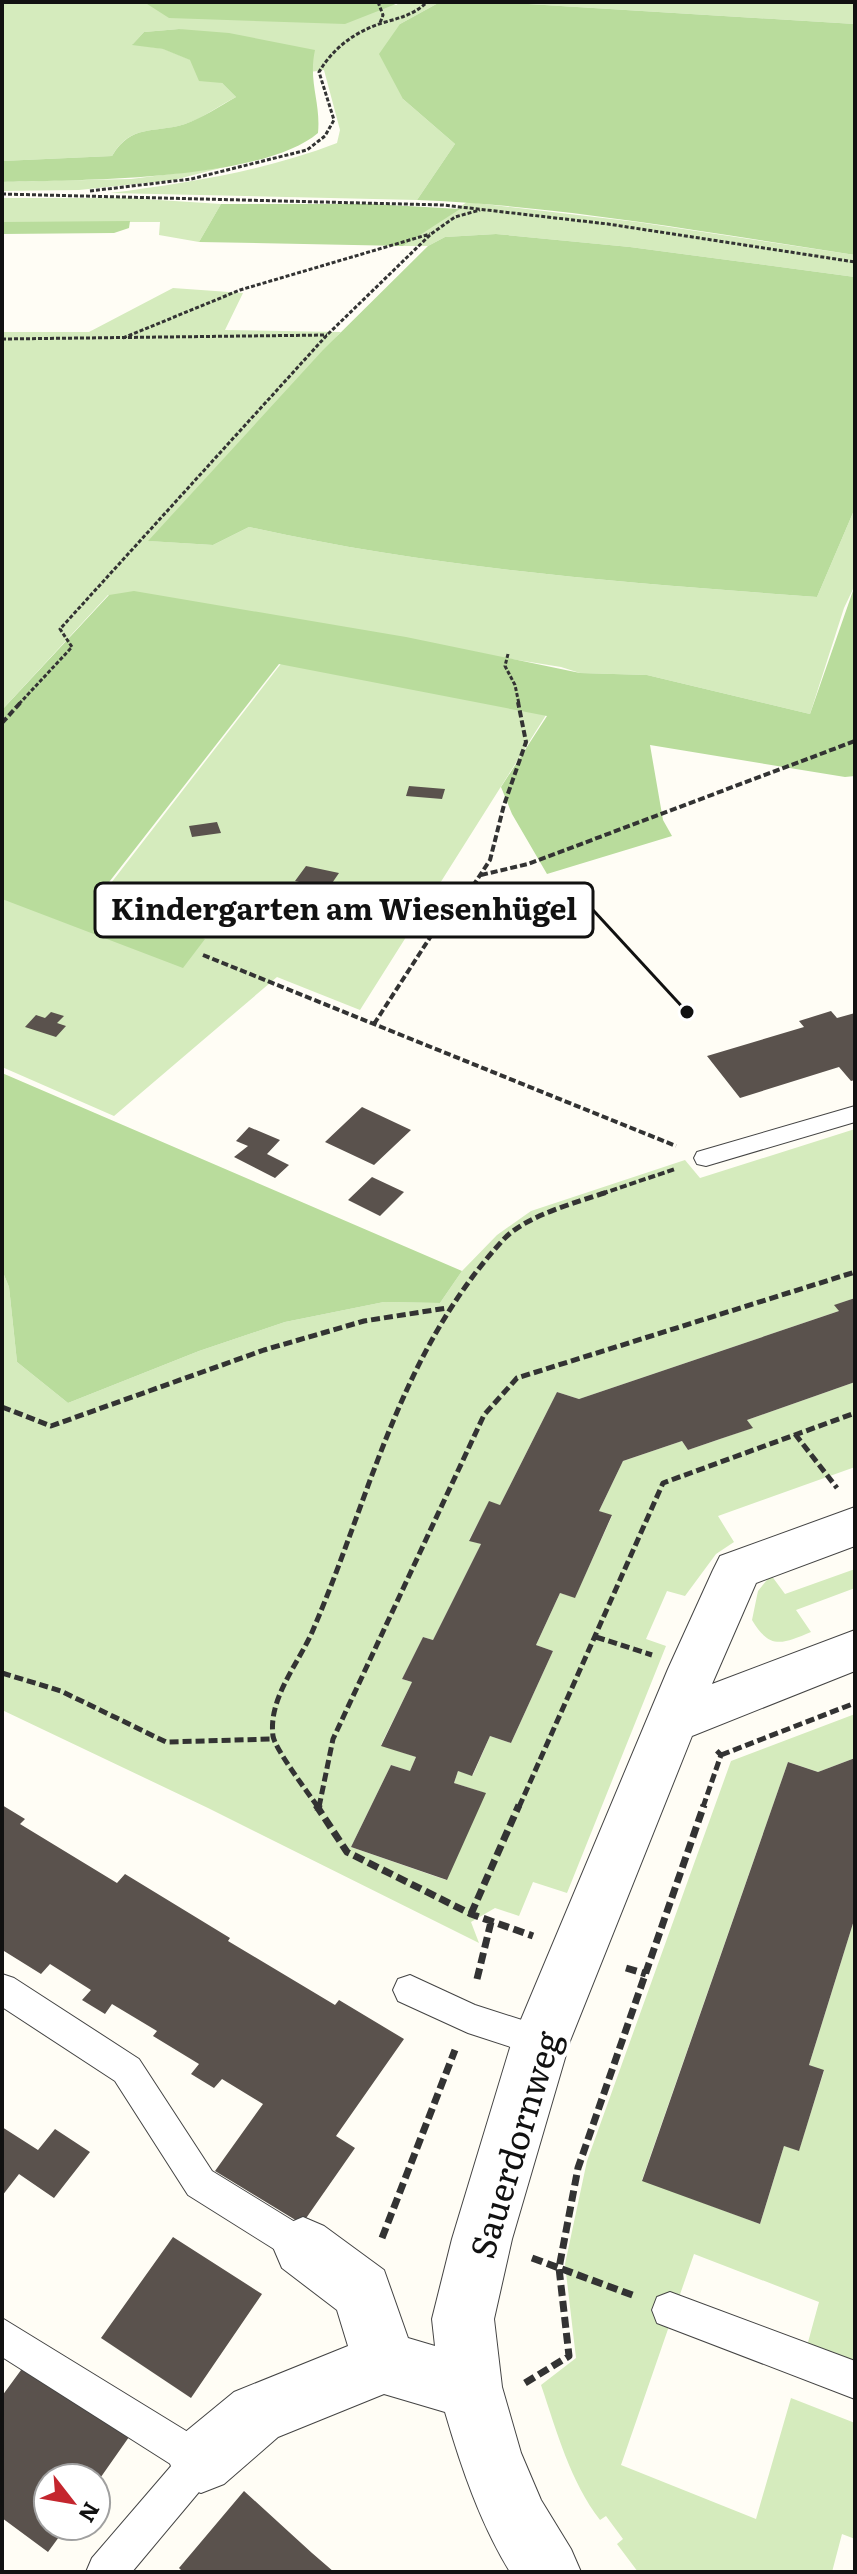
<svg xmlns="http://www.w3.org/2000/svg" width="857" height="2574" font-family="Literata,serif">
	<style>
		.green { fill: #d5ebbd }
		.forest { fill: #b9dc9c }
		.building { fill: #5a524d }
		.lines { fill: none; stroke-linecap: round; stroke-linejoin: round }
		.lane-casing { stroke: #444; stroke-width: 2 }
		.street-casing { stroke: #444; stroke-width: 2 }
		.path-far3 { stroke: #333; stroke-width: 3; stroke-dasharray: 4 2; stroke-linecap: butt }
		.path-far2 { stroke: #333; stroke-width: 4; stroke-dasharray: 7 3; stroke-linecap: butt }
		.path-far1 { stroke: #333; stroke-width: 5; stroke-dasharray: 9 4; stroke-linecap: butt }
		.path { stroke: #333; stroke-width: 7; stroke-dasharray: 11 5; stroke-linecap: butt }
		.lane { fill: #fff; fill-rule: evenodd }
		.street { fill: #fff; fill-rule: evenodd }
		.labels { text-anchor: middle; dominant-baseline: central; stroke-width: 8; stroke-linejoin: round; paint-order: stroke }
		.near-street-label { font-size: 34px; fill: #111; stroke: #fff }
		.leader { fill: none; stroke: #111; stroke-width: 3 }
		.callout-dot { fill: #111; stroke: #fff; stroke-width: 3 }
		.callout { fill: #fff; stroke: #111; stroke-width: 3 }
		.callout-label { font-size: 30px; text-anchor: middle; font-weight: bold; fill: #111 }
	</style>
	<rect width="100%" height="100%" fill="#fffdf5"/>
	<path class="green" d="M2 2 396 5 401 2H440L400 24 403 99 455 144 417 200 110 193C186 183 265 171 337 143L340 130 324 70 310 72 179 29 144 32 133 44 164 49 191 60 197 72 222 83 236 97C220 105 203 118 185 124 154 134 131 123 112 156L2 161Z
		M495 2H855V24Z
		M280 153 174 180 79 190 2 191V182L131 179 217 168Z
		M2 198H128L221 204 199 242 159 235 160 222H2Z
		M467 202 637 222 855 255V277L630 247 496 234 445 237 428 246H403Z
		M173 288 243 293 225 330 341 332 149 541 213 545 249 527C435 569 626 583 817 597L855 508V585L844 608 810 714 647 675 580 673 561 667 108 595 2 710V332H89Z
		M290 652 553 704 360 1010 277 977 114 1116 2 1067V894L80 923Z
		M855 1129V1298L835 1305 839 1311 579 1399 557 1392 500 1505 489 1502 469 1540 481 1544 433 1640 423 1637 402 1679 412 1682 381 1745 416 1757 410 1771 391 1765 351 1847 446 1880 485 1793 454 1783 458 1771 473 1775 490 1736 511 1743 553 1651 536 1645 560 1593 575 1597 612 1516 599 1511 623 1461 682 1441 688 1450 752 1428 747 1420 855 1382V1467L718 1516 734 1542 716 1554 685 1596 667 1591 646 1639 666 1646 567 1893 533 1882 519 1916 495 1908 471 1922 479 1943 208 1808 2 1710V1270L9 1287 17 1362 68 1403 199 1351 285 1322 384 1302 440 1303 462 1271 497 1235 531 1211 685 1160 700 1178Z
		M855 1569V1588L796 1610 811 1632C782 1644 770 1650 752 1620L758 1591 771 1575 785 1594Z
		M855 1714V1758L818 1772 788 1762 642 2180 760 2224 784 2146 799 2150 824 2071 809 2065 855 1917V2365L807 2346 819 2302 694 2254 621 2465 756 2519 791 2398 855 2423V2539L842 2534 832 2572H638L617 2544 623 2539 606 2516 600 2520C570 2481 557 2432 541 2385L576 2358 565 2264 587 2161 731 1761Z"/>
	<path class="forest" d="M144 2H401L345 24 169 18Z
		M440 2H495L855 24V255C710 233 564 206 417 200L455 144 403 99 379 54 400 24Z
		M179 29 229 33 315 50C308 82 321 102 318 133 262 181 77 180 2 182V161L112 156C132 123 153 134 185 124 202 118 220 106 236 97L222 83 199 81 190 60 163 49 132 45 144 32Z
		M221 204H372L460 209 403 246 199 242Z
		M130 221 129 228 114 233 2 234V222Z
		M496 234 630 247 855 277V508L817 597C627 583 435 569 249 527L213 545 148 541 323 350 428 246 445 237Z
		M855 585V776L845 777 650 745 663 820 672 836 547 874 512 814 501 787 547 716 279 664 99 895 205 939 183 968 2 899V710L109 595 134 591 406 637 580 673 647 675 810 714Z
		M2 1073 462 1271 440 1303 384 1302 285 1322 199 1351 68 1403 17 1362 9 1287 2 1270Z"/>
	<path class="building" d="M409 786 445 789 442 799 406 796Z
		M217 822 221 833 192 837 189 826Z
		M306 866 339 873 328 889 295 881Z
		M831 1011 837 1018 855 1013V1080L851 1081 839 1067 740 1098 707 1056 804 1027 799 1021Z
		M51 1012 64 1016 57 1023 66 1026 56 1037 25 1027 36 1015 45 1018Z
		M362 1107 411 1130 374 1165 325 1142Z
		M249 1127 280 1140 267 1154 289 1165 275 1178 234 1157 248 1146 236 1141Z
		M372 1177 404 1192 380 1216 348 1200Z
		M855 1298V1382L747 1420 753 1428 720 1439 688 1450 682 1441 623 1461 599 1511 612 1515 575 1598 560 1593 536 1645 553 1651 511 1743 490 1736 472 1776 458 1771 454 1783 486 1793 447 1880 351 1847 391 1765 410 1771 416 1757 381 1746 412 1682 402 1679 423 1637 433 1640 481 1544 469 1541 489 1501 500 1505 557 1392 579 1399 839 1311 834 1305Z
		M855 1758V1917L809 2065 824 2070 799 2151 784 2146 760 2224 642 2181 788 1762 818 1772Z
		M2 1805 25 1819 20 1824 117 1883 125 1874 230 1938 228 1941 335 2005 339 2000 404 2039 336 2136 355 2148 302 2224 215 2171 263 2104 222 2079 214 2088 191 2074 199 2064 153 2036 157 2031 112 2004 105 2014 82 2000 91 1990 50 1964 41 1974 4 1951 2 1954Z
		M2 2127 38 2150 55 2129 90 2152 54 2198 19 2174 2 2196Z
		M173 2237 262 2294 191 2398 101 2338Z
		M24 2366 129 2437 96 2484V2478H48V2526H67L48 2552 2 2518V2396Z
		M244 2491 312 2553 334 2572H183L179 2568Z"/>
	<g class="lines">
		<g class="lane-casing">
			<path id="lane" d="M855 1106V1122L706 1166 697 1164 694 1158 697 1152Z
				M2 1974 14 1978 139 2059 212 2171 316 2235 321 2247 316 2259 303 2265 290 2259 188 2195 115 2081 2 2007Z
				M410 1975 475 2005 553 2030 558 2041 553 2052 541 2057 468 2033 398 2001 393 1990 398 1979Z
				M670 2292 855 2361V2399L657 2323 652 2310 657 2297Z
				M2 2318 214 2448 220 2461 214 2474 132 2572H86L92 2558 172 2465 2 2357Z"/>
		</g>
		<g class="street-casing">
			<path id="street" d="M855 1507V1546L756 1583 712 1684 855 1630V1671L692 1736 570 2041 512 2239 494 2319 502 2387 521 2453 541 2500 571 2549 581 2572H510C480 2523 461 2467 445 2412L384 2394 278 2437 224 2484 201 2493 178 2484 169 2461 178 2438 234 2392 348 2346 337 2310 282 2268 273 2247 282 2226 303 2217 324 2226 384 2270 408 2338 435 2346 432 2319 452 2239 512 2041 668 1669 713 1570 720 1556Z"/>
		</g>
		<path class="path-far3" d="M378 2 383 15 380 23
			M90 191 191 179 307 150 325 136 334 120 319 72C334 47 355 32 382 23 399 18 414 15 427 2
			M2 194 443 205 608 224 855 262
			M123 338 240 290 430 234
			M2 339 327 335
			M508 654 505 666 515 685 519 704
			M19 704 72 647 60 629 327 335 431 234 455 217 480 210"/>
		<path class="path-far2" d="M2 723 21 702
			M481 875 528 864 855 741
			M203 955 676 1146
			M374 1024 431 936 463 901 490 860 504 805 526 742 518 702
			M601 1194 675 1169"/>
		<path class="path-far1" d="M2 1407 51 1426 264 1350 364 1321 447 1308
			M795 1434 837 1488
			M596 1637 652 1655
			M2 1673 61 1691 166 1742 273 1739
			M721 1755 855 1703
			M318 1807C308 1793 275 1749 273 1736 268 1698 299 1663 313 1630 372 1492 399 1354 503 1240 526 1215 576 1203 607 1192
			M319 1807 333 1739 484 1415 517 1378 855 1272
			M519 1807 663 1483 855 1413
			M703 1807 721 1755 716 1750"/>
		<path class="path" d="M316 1805 347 1852 471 1914 533 1936
			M318 1811 319 1805
			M471 1914 519 1805
			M626 1968 646 1974
			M477 1979 491 1922
			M382 2238 455 2050
			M532 2258 635 2296
			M525 2383 569 2356 559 2268 578 2168 704 1805"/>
		<use href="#lane" class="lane"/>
		<use href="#street" class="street"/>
	</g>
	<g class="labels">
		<g class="near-street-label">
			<text transform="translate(513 2144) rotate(-73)">Sauerdornweg</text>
		</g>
	</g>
	<path class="leader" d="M687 1012L593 910"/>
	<circle class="callout-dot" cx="687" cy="1012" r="8"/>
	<rect class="callout" x="95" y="883" width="498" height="54" rx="8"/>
	<g class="callout-label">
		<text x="344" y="920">Kindergarten am Wiesenhügel</text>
	</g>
	<rect width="857" height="2574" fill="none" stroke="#111111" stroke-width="8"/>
	<g transform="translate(72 2502) rotate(121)"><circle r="38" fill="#ffffff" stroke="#a0a0a0" stroke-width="2"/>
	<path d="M0-6L14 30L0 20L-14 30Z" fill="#c4262e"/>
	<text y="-12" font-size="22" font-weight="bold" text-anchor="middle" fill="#111111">N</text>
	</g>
</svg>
